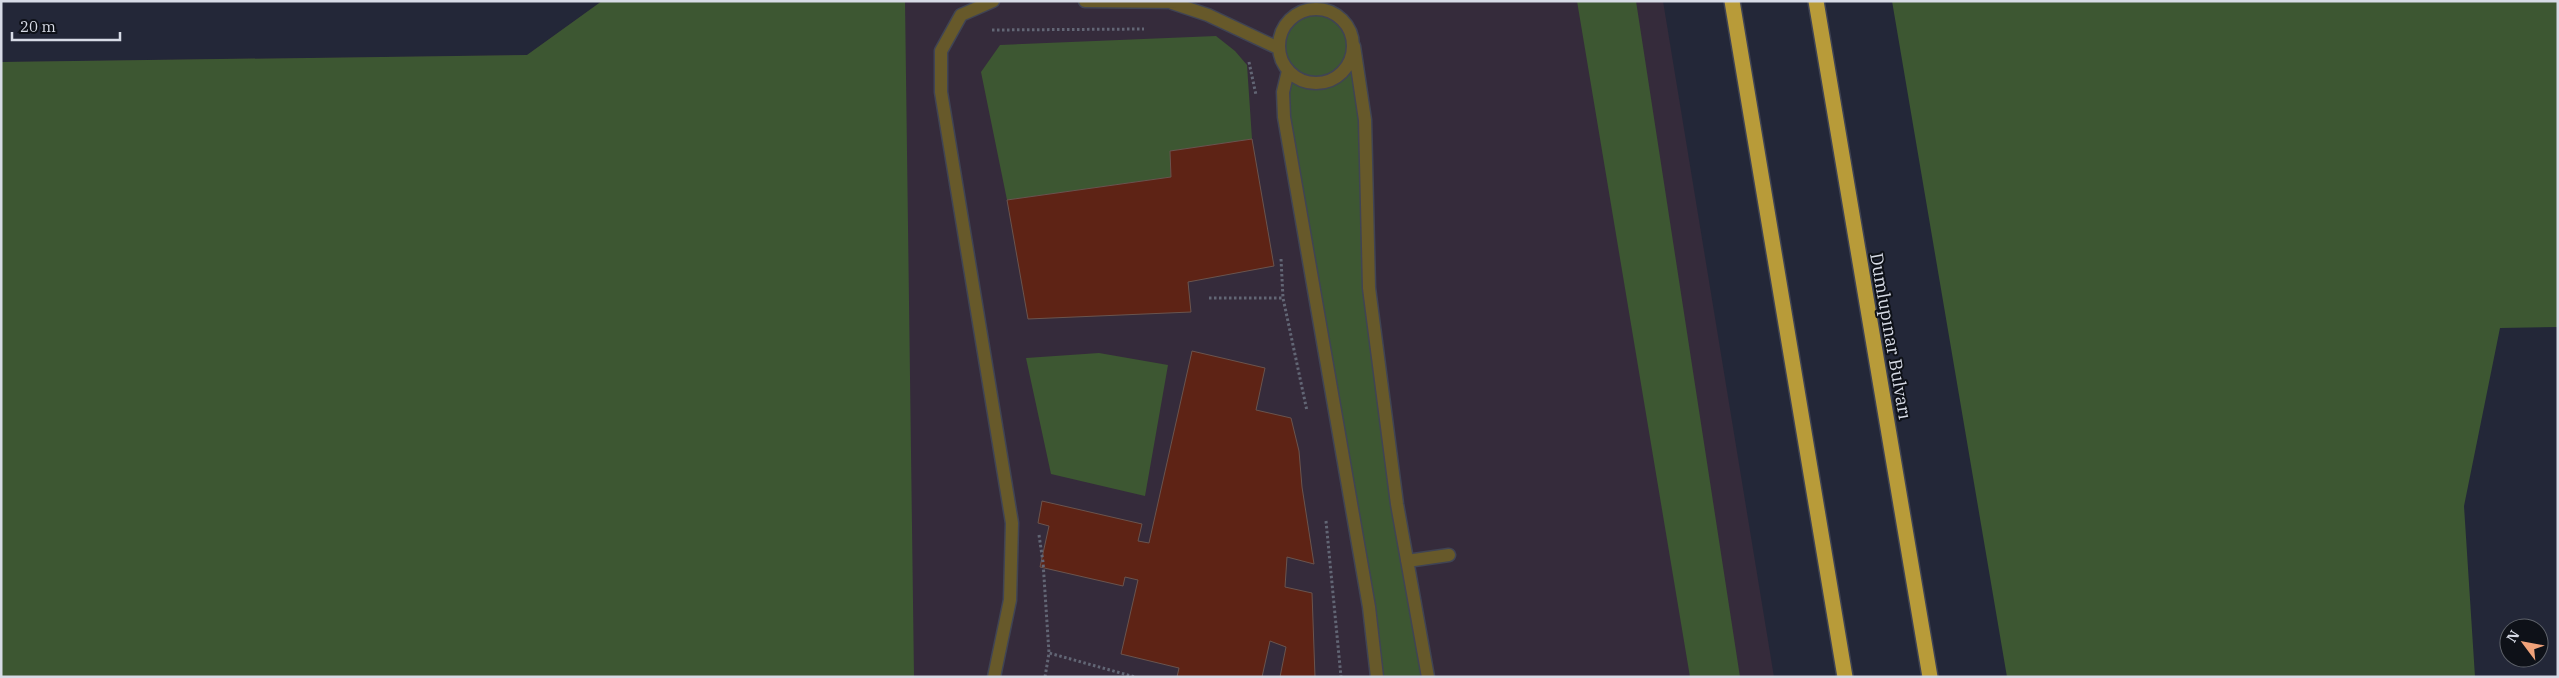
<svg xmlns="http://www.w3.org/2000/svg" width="2559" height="678" font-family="'IBM Plex Serif',serif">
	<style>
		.education { fill: #352b3b }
		.green { fill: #3d5732 }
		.building { fill: #5e2315; stroke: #6a544e }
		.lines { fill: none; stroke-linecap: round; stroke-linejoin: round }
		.street-casing { stroke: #404454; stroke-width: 15 }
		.highway-casing { stroke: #404454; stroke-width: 18 }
		.path { stroke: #626675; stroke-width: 3; stroke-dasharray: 2.5 2.5; stroke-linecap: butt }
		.street { stroke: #67592a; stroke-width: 12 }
		.highway { stroke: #b89b39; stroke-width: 15 }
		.labels { text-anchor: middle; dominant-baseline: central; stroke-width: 4; stroke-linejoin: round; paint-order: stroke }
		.street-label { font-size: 18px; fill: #d7dbe6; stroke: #0e1118 }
	</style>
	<rect width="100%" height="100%" fill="#232738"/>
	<path class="education" d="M602 1H1663L1774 677H1V62L527 55Z"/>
	<path class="green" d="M602 1H905L914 677H1V62L527 55Z
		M1577 1H1636L1740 677H1690Z
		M1892 1H2558V327L2500 328 2464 506 2475 677H2007Z
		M1327 9 1338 15 1347 23 1354 46 1365 120 1369 288 1428 677H1377L1284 117C1285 106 1290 80 1287 71 1285 63 1280 58 1278 49 1276 34 1288 14 1304 10 1311 8 1320 10 1327 9Z
		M1216 36 1235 51 1247 65 1252 139 1170 151 1171 177 1007 200 981 72 1000 45Z
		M1099 353 1168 365 1145 496 1051 474 1026 358Z"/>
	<path class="building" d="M1252 139 1274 266 1188 282 1191 312 1028 319 1007 200 1171 177 1170 151Z
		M1192 351 1265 368 1256 410 1291 418 1299 451 1302 487 1314 564 1287 557 1285 587 1312 593 1315 677H1280L1286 647 1270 641 1262 677H1177L1179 668 1121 654 1138 580 1125 577 1123 586 1040 567 1049 526 1038 523 1042 501 1142 524 1138 541 1149 543Z"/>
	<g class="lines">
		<g class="street-casing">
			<path id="street" d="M993 1 961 15 941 51V92L1012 523 1010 600 994 677
				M1085 1 1179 2
				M1172 3 1208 15 1278 48
				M1279 46a37 37 0 1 1 74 0a37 37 0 1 1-74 0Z
				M1354 46 1365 120 1369 288 1397 504 1428 677
				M1288 71 1283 92 1284 117 1369 607 1377 677
				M1407 561 1449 555"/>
		</g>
		<g class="highway-casing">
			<path id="highway" d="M1732 1 1845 677
				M1816 1 1930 677"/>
		</g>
		<path class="path" d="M992 30 1144 29
			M1249 62 1256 95
			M1281 259 1283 298
			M1209 298H1283L1307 411
			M1326 521 1341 677
			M1039 535 1043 562 1049 653
			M1045 677 1049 653 1135 677"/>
		<use href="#street" class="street"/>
		<use href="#highway" class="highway"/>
	</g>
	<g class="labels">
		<g class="street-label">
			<text transform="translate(1891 336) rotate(80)">Dumlupınar Bulvarı</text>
		</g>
	</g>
	<rect width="2559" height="678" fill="none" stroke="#d7dbe6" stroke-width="5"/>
	<g transform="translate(2524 643) rotate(302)"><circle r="24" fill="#0e1118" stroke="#5e626a"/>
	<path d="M0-4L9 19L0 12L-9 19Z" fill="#f0a27a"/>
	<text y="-8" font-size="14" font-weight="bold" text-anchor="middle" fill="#d7dbe6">N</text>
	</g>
	<path d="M12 32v8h108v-8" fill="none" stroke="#d7dbe6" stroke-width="2.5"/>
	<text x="20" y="32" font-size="15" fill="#d7dbe6" stroke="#0e1118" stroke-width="4" paint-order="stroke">20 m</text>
</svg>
